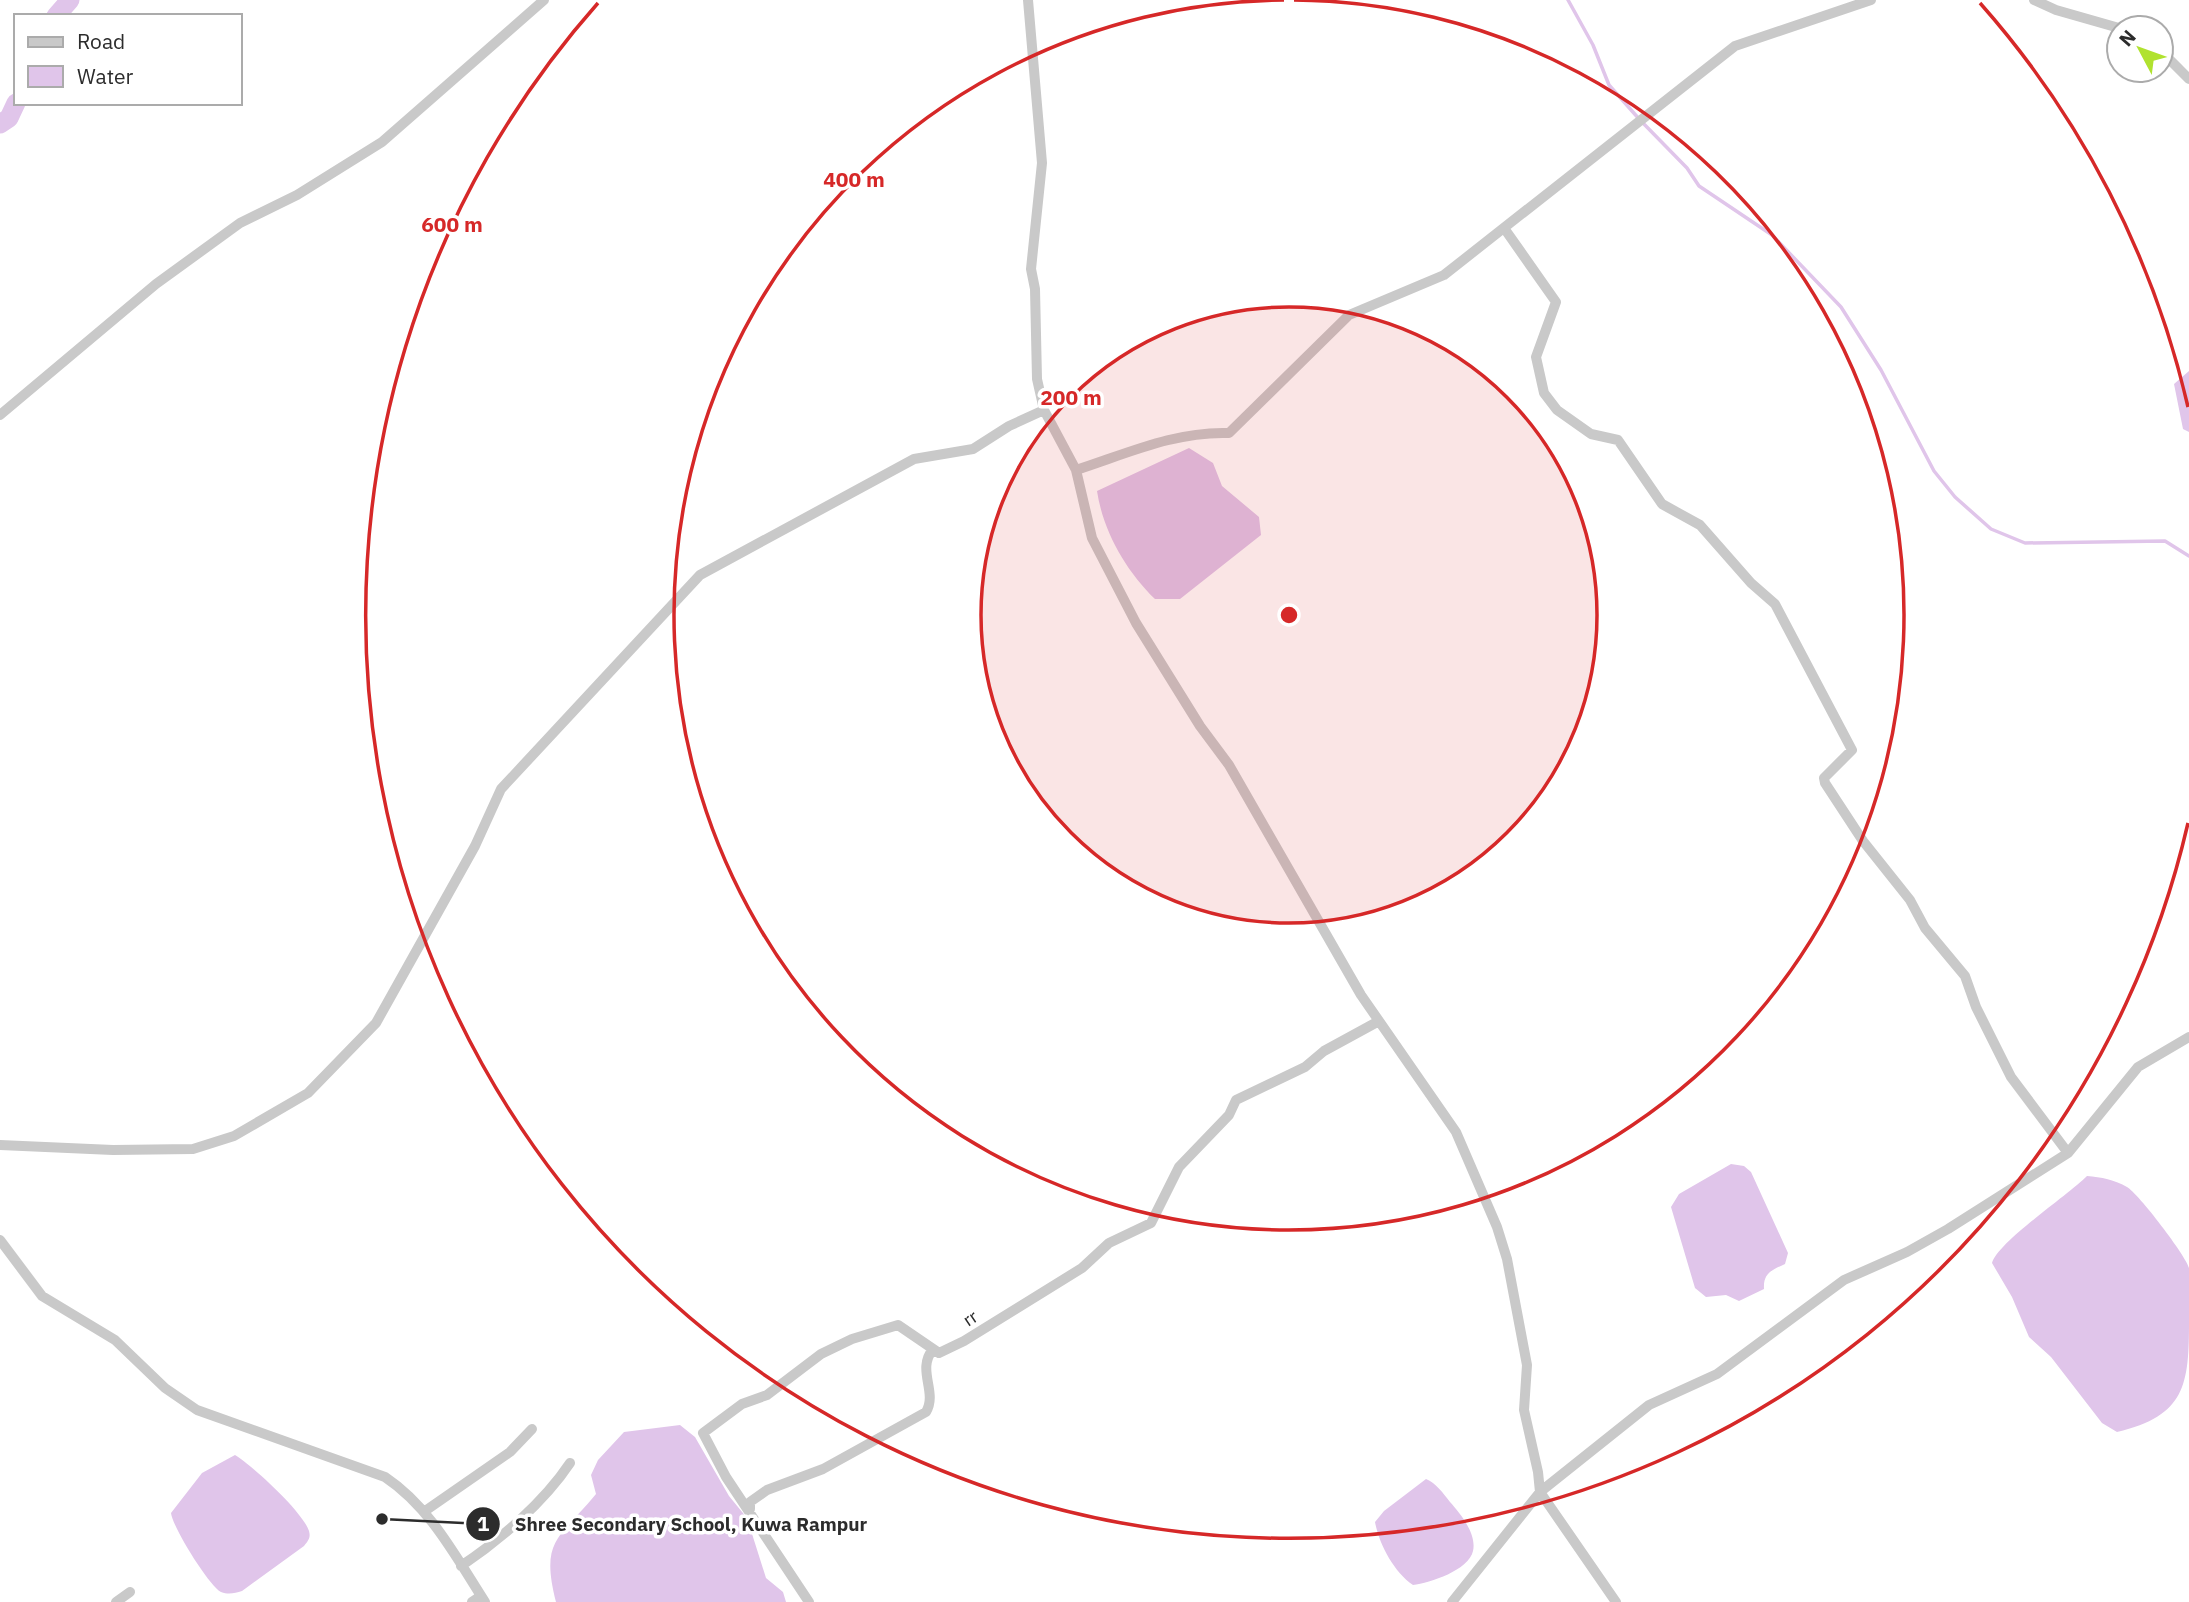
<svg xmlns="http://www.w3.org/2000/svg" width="2189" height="1602" font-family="'IBM Plex Sans',sans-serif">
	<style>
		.water { fill: #e0c5ea }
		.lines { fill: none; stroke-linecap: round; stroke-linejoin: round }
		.stream { stroke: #e0c5ea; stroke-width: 3.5 }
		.river { stroke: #e0c5ea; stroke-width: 19 }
		.street { stroke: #c9c9c9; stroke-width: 10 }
		.ring { fill: none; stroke: #d62828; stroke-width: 3.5 }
		.labels { text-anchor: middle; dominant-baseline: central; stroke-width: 7; stroke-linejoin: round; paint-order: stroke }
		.street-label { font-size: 18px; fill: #2c2c2c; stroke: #fff }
		.centre { fill: #d62828; stroke: #fff; stroke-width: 3.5 }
		.ring-label { font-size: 21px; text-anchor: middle; font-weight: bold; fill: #d62828; stroke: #fff; stroke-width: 7; stroke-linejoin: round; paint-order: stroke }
		.leader { fill: none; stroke: #2c2c2c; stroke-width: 2.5 }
		.callout-dot { fill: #2c2c2c; stroke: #fff; stroke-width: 2.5 }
		.mark-label { font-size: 21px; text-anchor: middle; font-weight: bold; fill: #fff }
		.callout-label { font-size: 19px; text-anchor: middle; font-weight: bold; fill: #2c2c2c; stroke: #fff; stroke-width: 7; stroke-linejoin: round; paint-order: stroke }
	</style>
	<rect width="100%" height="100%" fill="#fff"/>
	<path class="water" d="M2189 371V432L2183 429 2174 384Z
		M1189 448 1213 463 1222 486 1259 517 1261 535 1180 599H1155C1126 571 1103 531 1097 491Z
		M1731 1164 1744 1166 1751 1172 1788 1253 1785 1264C1772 1270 1763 1273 1764 1289L1739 1301 1726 1295 1706 1297 1695 1288 1671 1207 1679 1194Z
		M2087 1176C2101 1177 2115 1180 2127 1187 2138 1193 2187 1257 2189 1268 2189 1284 2189 1304 2189 1321 2189 1384 2186 1416 2117 1432L2102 1423 2051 1357 2029 1337 2012 1297 1992 1263C1998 1242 2067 1196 2087 1176Z
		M680 1425 695 1437 729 1496 747 1518 766 1578 783 1592 786 1602H556C540 1539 559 1539 596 1494L591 1475 598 1460 624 1432Z
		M235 1455C253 1466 303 1512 309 1531 311 1538 308 1541 304 1546L242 1591C235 1593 229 1595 221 1592 209 1586 172 1526 171 1513L202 1473Z
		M1426 1479C1436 1483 1443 1493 1450 1502 1460 1513 1477 1534 1473 1551 1469 1570 1430 1583 1413 1585 1394 1572 1379 1544 1375 1522L1384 1511Z"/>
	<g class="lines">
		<path class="stream" d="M1568 0 1593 45 1609 85 1640 120 1687 168 1699 186 1772 235 1841 307 1881 370 1934 471 1955 497 1991 529 2025 543 2165 541 2189 556"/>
		<path class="river" d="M56 16 70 0
			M0 124 9 118 16 103"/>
		<path class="street" d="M1028 0 1042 163 1031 269 1035 289 1037 379 1044 410 1076 470 1092 538 1136 623 1200 726 1229 765 1361 995 1456 1132 1497 1227 1507 1259 1527 1365 1524 1410 1538 1472 1540 1492 1616 1602
			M2034 0 2056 10 2119 28
			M2161 51 2189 79
			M1504 228 1556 302 1536 357 1544 393 1557 410 1591 434 1618 440 1662 504 1700 525 1751 583 1775 604 1852 750 1824 778 1825 783 1863 841 1910 900 1925 928 1965 976 1976 1007 2011 1077 2068 1153
			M0 415 156 284 240 223 297 195 382 142 544 0
			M1076 470C1126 454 1175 431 1229 433L1349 315 1444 275 1735 46 1871 0
			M0 1145 113 1150 193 1149 234 1136 308 1093 376 1023 475 846 501 789 700 575 914 459 973 449 1009 426 1044 410
			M0 1240 42 1296 115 1340 165 1388 197 1410 385 1477C430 1507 456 1557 485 1602
			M750 1509V1502L767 1490 823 1469 926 1412C938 1392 916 1370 933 1349
			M425 1511 510 1452 532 1429
			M461 1566C500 1540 544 1502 570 1463
			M116 1602 130 1592
			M472 1602 481 1596
			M809 1602 726 1477 703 1433 742 1404 767 1395 821 1354 852 1339 898 1325 939 1353 964 1341 1082 1268 1109 1243 1151 1223 1179 1167 1229 1115 1236 1100 1305 1067 1324 1051 1379 1021
			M1452 1602 1540 1492 1649 1405 1717 1374 1844 1280 1907 1252 1948 1229 2068 1153 2138 1067 2189 1037"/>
	</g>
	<circle cx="1289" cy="615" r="308" fill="#d62828" fill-opacity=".12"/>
	<g class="ring">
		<circle cx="1289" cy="615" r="308"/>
		<path d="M1294 0A615 615 0 1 1 1284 0"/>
		<path d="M2188 823A923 923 0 1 1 598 3M1980 3A923 923 0 0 1 2188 407"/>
	</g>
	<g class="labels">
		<g class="street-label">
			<text transform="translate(970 1318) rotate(-34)">rr</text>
		</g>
	</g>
	<circle cx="1289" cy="615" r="10" class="centre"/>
	<g class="ring-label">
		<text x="854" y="187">400 m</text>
		<text x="452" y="232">600 m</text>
		<text x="1071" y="405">200 m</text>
	</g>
	<path class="leader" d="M382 1519L483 1524"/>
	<g class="callout-dot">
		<circle cx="382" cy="1519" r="7"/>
		<circle cx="483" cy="1524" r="18"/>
	</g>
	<g class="mark-label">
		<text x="483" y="1531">1</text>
	</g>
	<g class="callout-label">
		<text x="691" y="1531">Shree Secondary School, Kuwa Rampur</text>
	</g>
	<rect x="14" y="14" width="228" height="91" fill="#ffffff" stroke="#ababab" stroke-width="2"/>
	<rect x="28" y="37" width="35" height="10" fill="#c9c9c9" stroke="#ababab" stroke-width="2"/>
	<text x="77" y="49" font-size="21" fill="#2c2c2c">Road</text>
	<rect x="28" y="66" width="35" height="21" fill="#e0c5ea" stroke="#ababab" stroke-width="2"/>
	<text x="77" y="84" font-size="21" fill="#2c2c2c">Water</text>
	<g transform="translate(2140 49) rotate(311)"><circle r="33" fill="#ffffff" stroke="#ababab" stroke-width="2"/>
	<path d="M0-5L12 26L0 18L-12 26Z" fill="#b0e22f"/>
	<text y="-10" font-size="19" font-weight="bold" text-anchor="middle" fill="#2c2c2c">N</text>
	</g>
</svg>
